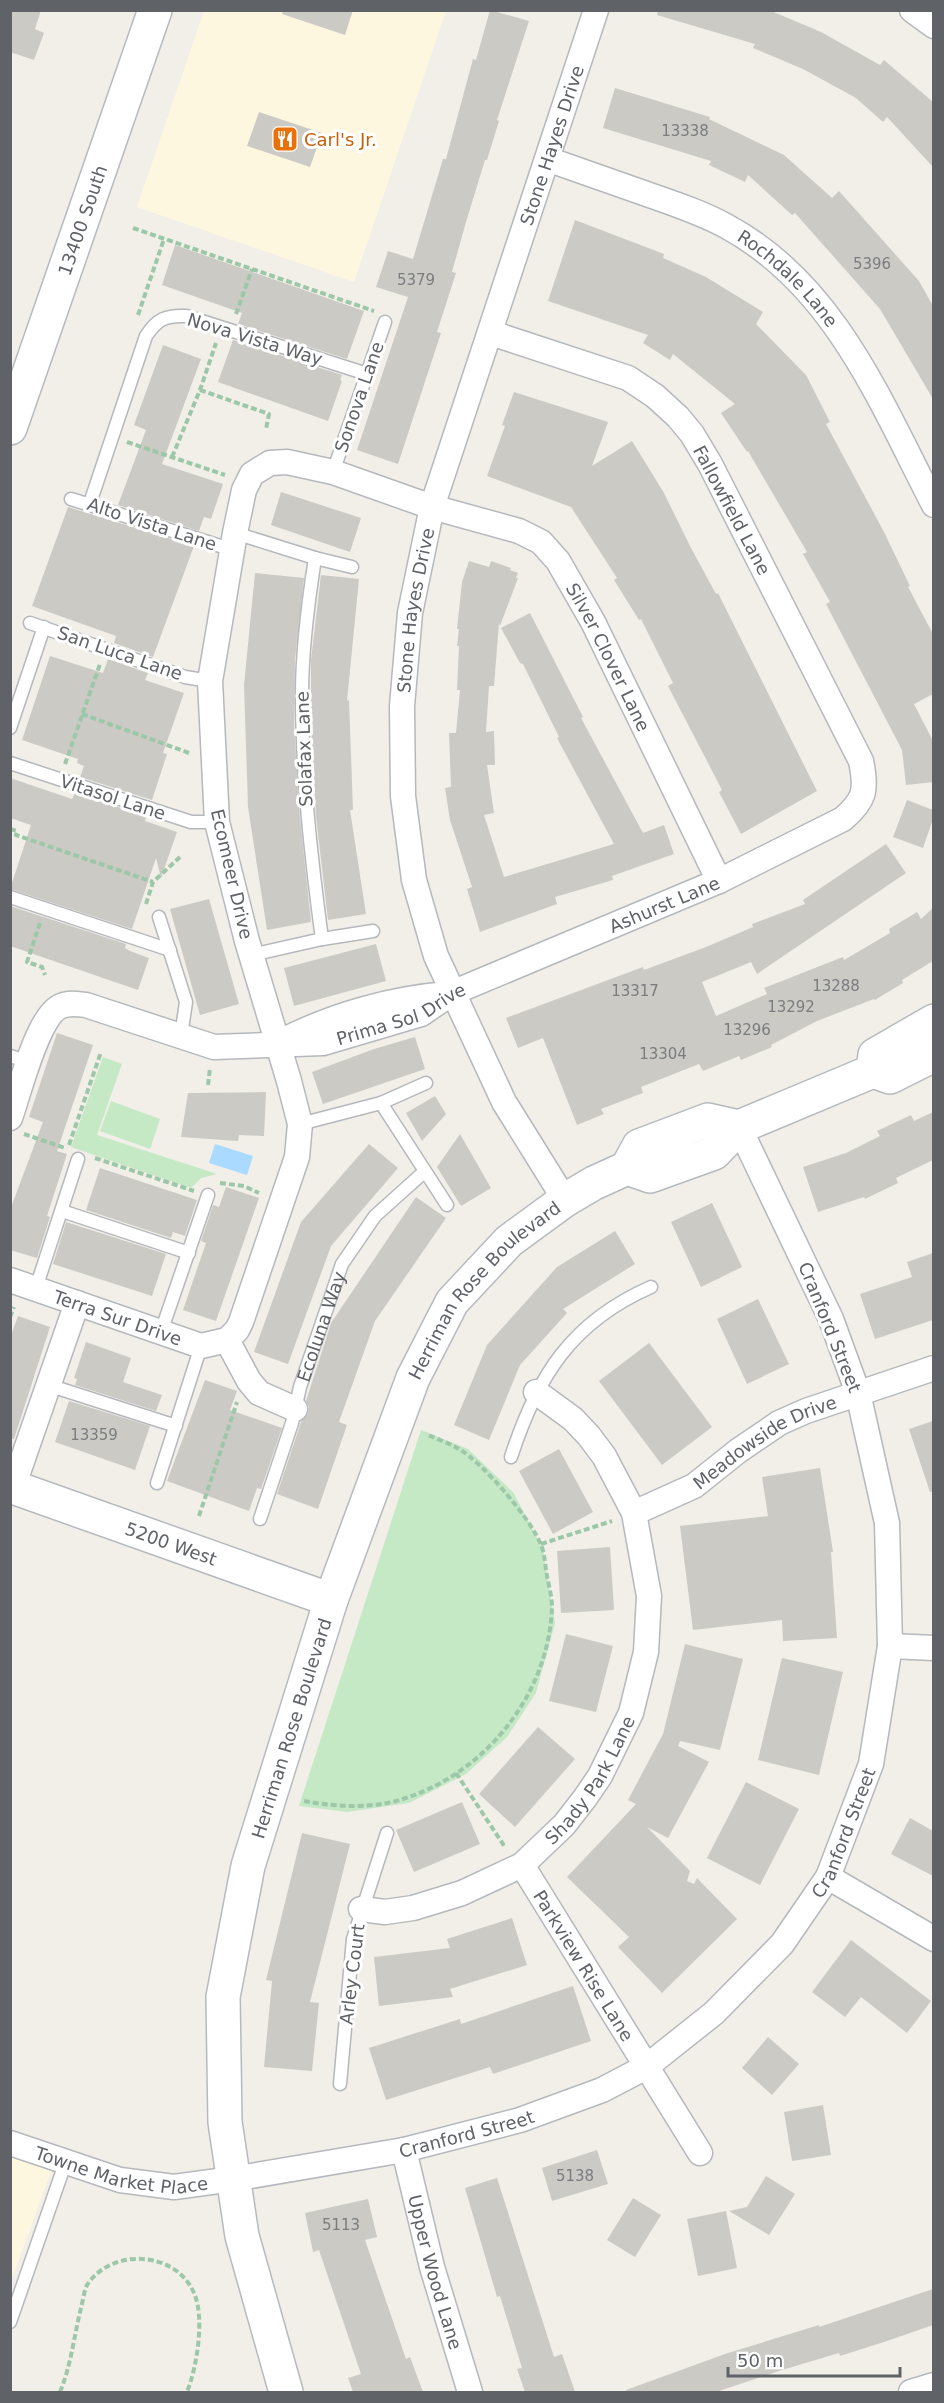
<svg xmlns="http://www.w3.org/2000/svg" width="944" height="2403" font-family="'DejaVu Sans',sans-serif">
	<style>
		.commercial { fill: #fef7e0 }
		.green { fill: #c5e8c5 }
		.water { fill: #aadaff }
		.building { fill: #cccac5 }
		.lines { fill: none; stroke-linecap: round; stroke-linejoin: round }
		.lane-casing { stroke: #b5b8bc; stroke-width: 15 }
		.street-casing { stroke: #b5b8bc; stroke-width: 27 }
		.secondary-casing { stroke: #b6babf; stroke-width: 36 }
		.path { stroke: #9cc7a9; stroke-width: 4; stroke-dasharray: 6 3; stroke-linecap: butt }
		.lane { stroke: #fff; stroke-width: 12 }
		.street { stroke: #fff; stroke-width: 24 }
		.secondary { stroke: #fff; stroke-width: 33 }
		.labels { text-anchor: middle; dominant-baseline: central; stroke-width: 6; stroke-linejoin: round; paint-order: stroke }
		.number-label { font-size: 15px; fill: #7a7d7f }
		.food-label { font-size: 18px; fill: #c56008; stroke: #fff; text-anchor: start }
		.street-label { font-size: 18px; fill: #5f6368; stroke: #fff }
	</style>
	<rect width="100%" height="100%" fill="#f1efe8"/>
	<path class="commercial" d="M204 11H446L354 282 137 207Z
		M11 2154 52 2169 11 2281Z"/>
	<path class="green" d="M103 1057 122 1064 97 1135 217 1174 201 1178 191 1188 71 1147Z
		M111 1101 160 1119 150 1149 100 1131Z
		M421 1430 468 1449 513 1492 543 1549 555 1623 536 1693 507 1737 466 1774 409 1803 347 1812 299 1806Z"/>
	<path class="water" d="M215 1144 253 1156 247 1175 209 1163Z"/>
	<path class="building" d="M10 10H41L35 29 44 33 34 60 10 52Z
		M283 10H353L345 35 282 14Z
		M490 10 529 21 497 120 499 121 487 160H485L466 222 452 272 456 273 437 332 441 333 398 464 357 450 408 297 376 287 388 251 413 259 443 159H446L473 59 476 60Z
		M658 10H769L821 32 880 65 884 60 933 102V167L887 117 883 122 856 98 803 69 753 48 755 44 657 15Z
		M615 88 710 117 709 119 784 155 832 198 839 191 919 281 933 306V399L880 309 795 213 792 215 748 175 745 182 709 165 711 161 603 128Z
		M259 112 322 133 310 167 247 146Z
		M575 220 664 254 663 258 706 277 763 312 756 324 806 375 830 422 826 424 884 532 910 586 908 587 933 634V694L914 704 933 741V782L906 785 902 750 826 604 830 602 803 554 807 552 748 451 747 452 721 413 735 404 673 354 670 360 643 343 648 335 548 301Z
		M175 245 364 311 347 359 238 324 242 313 162 285Z
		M233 340 342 375 340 380 342 381 328 421 218 382Z
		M163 345 201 359 162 464 223 484 211 519 204 517 199 531 118 505 146 430 134 425Z
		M514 392 608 422 592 466 632 441 664 493 690 546 716 594 718 593 817 791 741 834 719 792 722 790 668 686 673 683 641 619 639 620 614 580 617 578 571 507 487 476 505 426 502 425Z
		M281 492 361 518 350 552 271 525Z
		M68 507 194 546 153 657 114 643 116 636 32 606Z
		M469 561 489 567 491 561 511 568 510 570 518 573 516 578H518L500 626 499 623 494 686H489L486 732 494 731 495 765H487L494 813 484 815 504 877 614 844 557 738 559 737 523 664 520 663 501 628 530 613 583 717 581 718 643 833 664 825 674 854 612 876 613 880 555 897 557 904 480 932 467 889 472 887 450 820 445 788 451 787 449 733H456L460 690H457L459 646H457L459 629H457L462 582Z
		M255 573 304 578 295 659 294 725 300 818 311 922 267 930 248 807 244 685Z
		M321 575 359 579 347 701 349 700 353 810H350L366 914 328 920 316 816 311 725V660Z
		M50 656 103 673 108 659 148 673 145 680 184 693 163 753 167 754 152 800 80 777 84 766 77 763 78 759 22 740Z
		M10 778 72 799 75 793 146 816 145 821 177 832 161 878 156 858 132 929 10 889 31 825 10 818Z
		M907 800 933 810V819L923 848 893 837Z
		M886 844 906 873 757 974 751 962 702 982 716 1016 767 994 764 988 843 957 844 960 890 933 889 929 917 912 921 919 933 908V961L902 980 903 983 875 1000 874 999 817 1021 771 1045 772 1047 741 1060 739 1056 703 1071 699 1064 641 1087 643 1093 601 1109 604 1114 577 1125 543 1038 518 1048 506 1018 643 967 644 970 706 947 753 927 752 924 805 904 803 900Z
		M209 899 239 1004 200 1015 170 909Z
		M10 906 126 944 125 948 130 951 149 958 138 990 10 946Z
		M376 944 386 981 294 1006 284 968Z
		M57 1033 93 1045 57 1151 67 1154 47 1216 50 1217 37 1258 10 1250V1210L43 1122 29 1117Z
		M415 1037 425 1069 323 1104 312 1072 374 1049Z
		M266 1092 264 1136 239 1135 238 1141 181 1137 188 1093Z
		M435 1096 446 1114 422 1141 406 1113Z
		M933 1112V1160L896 1178 898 1183 865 1199 864 1197 818 1212 803 1167 846 1153 880 1136 877 1131 911 1115 914 1121Z
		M460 1134 491 1188 461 1206 437 1167Z
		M369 1144 398 1168 331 1246 288 1364 254 1352 301 1222Z
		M100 1168 197 1200 185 1236 173 1232 171 1238 86 1210Z
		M226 1187 259 1198 216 1321 183 1310 206 1243 201 1241 213 1205 219 1207Z
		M416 1197 446 1218 375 1321 339 1422 347 1425 318 1509 277 1494 301 1422 308 1414 309 1407 306 1401 331 1323Z
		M712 1203 742 1267 701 1287 671 1222Z
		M66 1222 166 1254 152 1296 53 1264Z
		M615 1231 635 1264 563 1309 567 1313 520 1365 489 1440 454 1425 487 1345 557 1267Z
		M933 1253V1320L875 1339 860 1294 912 1277 907 1262Z
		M758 1299 789 1364 747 1384 717 1319Z
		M18 1316 50 1327 14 1439H10V1338Z
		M86 1342 131 1358 123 1382 162 1395 156 1411 75 1385 77 1379 74 1378Z
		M649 1343 712 1427 662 1465 599 1381Z
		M205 1380 237 1391 230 1410 282 1428 261 1489 257 1488 249 1511 167 1481Z
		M69 1401 150 1426 135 1470 55 1442Z
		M933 1421V1491L930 1492 909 1429Z
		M559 1449 593 1512 553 1534 519 1471Z
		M820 1468 833 1552H831L837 1638 783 1641 782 1620 693 1630 680 1526 768 1516 762 1477Z
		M610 1547 614 1610 561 1613 557 1551Z
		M566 1634 613 1646 596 1712 549 1701Z
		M685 1644 743 1659 720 1750 680 1741 678 1746 709 1762 668 1838 647 1827 690 1871 687 1881 694 1884 697 1878 737 1919 662 1993 618 1947 629 1937 567 1877 636 1804 628 1800 663 1734Z
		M782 1658 843 1672 819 1775 758 1760Z
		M538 1727 575 1759 515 1827 479 1794Z
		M746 1782 799 1809 760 1885 707 1858Z
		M462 1802 480 1844 414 1872 396 1830Z
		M910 1818 933 1831V1876L891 1854Z
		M302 1833 350 1844 310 2002 319 2003 312 2071 264 2067 272 1981 266 1980Z
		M512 1918 527 1965 450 1989 453 1997 379 2006 374 1957 450 1948 447 1939Z
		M851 1940 931 2001 907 2033 861 1997 845 2017 812 1992Z
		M573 1986 591 2041 493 2074 490 2067 386 2100 369 2048 460 2019 461 2024Z
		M768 2037 799 2064 772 2095 742 2068Z
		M823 2105 831 2155 792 2161 784 2112Z
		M597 2150 608 2184 552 2201 542 2168Z
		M766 2176 795 2194 769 2235 729 2211 747 2207Z
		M497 2178 554 2357 562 2354 575 2392H525L517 2369 522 2368 500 2296 497 2297 465 2188Z
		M633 2198 661 2215 635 2257 607 2240Z
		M368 2199 377 2237 365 2240 406 2359 410 2357 423 2392H353L348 2378 361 2374 319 2250 313 2252 305 2213Z
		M726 2211 737 2268 698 2276 687 2219Z
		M933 2289V2325L887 2341 840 2356 839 2353 782 2370 716 2392H627L626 2390 725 2354 819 2325V2327Z"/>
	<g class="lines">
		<g class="lane-casing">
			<g id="lane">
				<path d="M333 472 385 322"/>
				<path d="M71 499 233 550"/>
				<path d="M90 503 146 336C157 319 166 315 186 316L367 374"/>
				<path d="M235 533 315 558 352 567"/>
				<path d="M315 558C308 603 302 648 302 694 302 777 311 857 322 939"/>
				<path d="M30 623 185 677 210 681"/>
				<path d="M10 728 44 627"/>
				<path d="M10 763 191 822H217"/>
				<path d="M10 897 170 950"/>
				<path d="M159 917 186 1002 181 1036"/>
				<path d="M251 955 322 939 373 931"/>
				<path d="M10 1056 29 1062"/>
				<path d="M381 1103 447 1205"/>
				<path d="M300 1124 381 1103 426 1083"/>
				<path d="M62 1211 189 1253"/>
				<path d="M36 1288 78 1159"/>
				<path d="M161 1332 208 1195"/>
				<path d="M48 1385 176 1426"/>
				<path d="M511 1457C537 1377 571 1322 651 1287"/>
				<path d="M157 1483 201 1346"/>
				<path id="s1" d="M260 1519 292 1423 300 1387 342 1264 375 1216 424 1172"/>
				<path d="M340 2084 353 1939 387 1833"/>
				<path d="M10 2322 66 2161"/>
			</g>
		</g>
		<g class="street-casing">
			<g id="street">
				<path d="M912 10 934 26"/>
				<path id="s2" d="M547 159C584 172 621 185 658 198 681 206 704 214 726 226 834 284 880 401 934 505"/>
				<path d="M282 1041C333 1015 392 998 449 994"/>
				<path id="s3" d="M10 1118C19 1093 37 1019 59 1007 68 1002 77 1004 86 1005L214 1047 323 1043 421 1014 452 993 719 881 843 819C865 800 867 790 861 761L710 464 692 434 678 417 655 396 628 378 491 333"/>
				<path id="s4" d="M565 1200 504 1102 436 956 414 880 403 796 402 706 410 613 432 507 596 10"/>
				<path id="s5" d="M10 1280 201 1346 227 1340"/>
				<path id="s6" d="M227 1340 237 1330 241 1322 297 1157 300 1124 289 1081 247 941 217 822 210 681 235 533 244 490 252 474 270 463 287 462 333 472 432 507 519 531 541 542 558 561 593 622 719 881"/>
				<path d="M227 1340 249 1381 259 1393 295 1409"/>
				<path d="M13 1487 77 1303"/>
				<path id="s7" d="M634 1513 694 1486 738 1451 779 1423 806 1411 934 1368"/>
				<path d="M890 1646 934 1648"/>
				<path id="s8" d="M522 1865 700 2153"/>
				<path d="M828 1877 934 1939"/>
				<path id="s9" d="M361 1909 385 1912 413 1908 462 1893 522 1865 564 1825 585 1798 600 1776 631 1713 646 1652 649 1596 634 1513 604 1456 589 1436 573 1419 536 1392"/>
				<path id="s10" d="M10 2143 120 2180 174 2187 233 2179 404 2150 520 2120 602 2090 646 2067 714 2013 782 1944 828 1877 871 1764 890 1646 887 1523 858 1393 831 1319 739 1127"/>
				<path id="s11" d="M404 2150 432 2267 470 2392"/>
				<path d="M911 2392 934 2385"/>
			</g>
		</g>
		<g class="secondary-casing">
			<g id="secondary">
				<path id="s12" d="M10 428 155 10"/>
				<path d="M873 1071 875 1055 934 1021"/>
				<path d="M627 1168 650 1176 714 1153 739 1127 873 1071 890 1077 934 1055"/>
				<path id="s13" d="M10 1486 331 1600"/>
				<path id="s14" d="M286 2392 242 2236 225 2122 223 1997 248 1866 331 1600 413 1378 452 1302 509 1241 565 1200 594 1183 627 1168 639 1146 708 1120 739 1127"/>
			</g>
		</g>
		<path class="path" d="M133 228 374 311
			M236 314 252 269
			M138 315 164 239
			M200 390 269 414 266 429
			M127 442 225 475
			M172 457 200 390 216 343
			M82 714 189 753
			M65 764 100 664
			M10 829 17 831 16 835 153 882
			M146 904 153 882 180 857
			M40 923 27 962 42 967 45 975
			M208 1085 210 1068
			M24 1134 65 1148
			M69 1145 101 1052
			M95 1158 194 1191
			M220 1183 244 1186 259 1193
			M10 1317 14 1307
			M199 1516 237 1402
			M541 1544 612 1521
			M456 1773 505 1847
			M304 1801C336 1807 372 1809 403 1799 486 1773 549 1694 552 1607 552 1597 549 1586 547 1576 545 1566 545 1554 541 1545 531 1519 483 1463 459 1449 449 1443 437 1439 426 1434
			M60 2392C71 2366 74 2336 81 2308 83 2301 84 2291 87 2285 112 2247 176 2251 194 2293 205 2318 197 2367 187 2392"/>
		<use href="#lane" class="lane"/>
		<use href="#street" class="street"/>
		<use href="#secondary" class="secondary"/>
	</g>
	<defs>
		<g id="restaurant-square" transform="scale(1.35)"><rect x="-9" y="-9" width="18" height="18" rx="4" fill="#e8710a" stroke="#fff"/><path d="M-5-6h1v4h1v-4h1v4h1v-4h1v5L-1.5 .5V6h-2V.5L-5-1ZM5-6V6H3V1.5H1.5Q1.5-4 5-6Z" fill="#fff"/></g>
	</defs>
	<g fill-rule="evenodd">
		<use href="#restaurant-square" x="285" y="139"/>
	</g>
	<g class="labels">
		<g class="number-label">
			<text x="685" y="131">13338</text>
			<text x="872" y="264">5396</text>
			<text x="416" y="280">5379</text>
			<text x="836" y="986">13288</text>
			<text x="635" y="991">13317</text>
			<text x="791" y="1007">13292</text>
			<text x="747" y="1030">13296</text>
			<text x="663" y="1054">13304</text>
			<text x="94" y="1435">13359</text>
			<text x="575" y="2176">5138</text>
			<text x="341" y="2225">5113</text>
		</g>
		<g class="food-label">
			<text x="304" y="139">Carl's Jr.</text>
		</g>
		<g class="street-label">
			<text stroke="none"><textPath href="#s4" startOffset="1113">Stone Hayes Drive</textPath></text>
			<text stroke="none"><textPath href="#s12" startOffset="220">13400 South</textPath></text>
			<text stroke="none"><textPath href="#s2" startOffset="273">Rochdale Lane</textPath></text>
			<text transform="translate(255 339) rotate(17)">Nova Vista Way</text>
			<text transform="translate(359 397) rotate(-71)">Sonova Lane</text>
			<text transform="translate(732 510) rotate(62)">Fallowfield Lane</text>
			<text transform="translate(152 524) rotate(18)">Alto Vista Lane</text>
			<text stroke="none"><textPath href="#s4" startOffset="627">Stone Hayes Drive</textPath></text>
			<text transform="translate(120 653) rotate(19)">San Luca Lane</text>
			<text stroke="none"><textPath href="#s6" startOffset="1336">Silver Clover Lane</textPath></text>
			<text transform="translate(304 749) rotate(-92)">Solafax Lane</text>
			<text transform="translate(113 797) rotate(18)">Vitasol Lane</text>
			<text transform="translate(232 874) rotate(77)">Ecomeer Drive</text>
			<text stroke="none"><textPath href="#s3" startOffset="764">Ashurst Lane</textPath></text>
			<text stroke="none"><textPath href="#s3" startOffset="478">Prima Sol Drive</textPath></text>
			<text stroke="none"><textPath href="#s14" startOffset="1166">Herriman Rose Boulevard</textPath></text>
			<text stroke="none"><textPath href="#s5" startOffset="114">Terra Sur Drive</textPath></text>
			<text stroke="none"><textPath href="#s1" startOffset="202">Ecoluna Way</textPath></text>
			<text transform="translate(830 1327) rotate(68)">Cranford Street</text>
			<text stroke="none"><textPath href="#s7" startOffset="150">Meadowside Drive</textPath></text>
			<text stroke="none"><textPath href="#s13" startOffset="171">5200 West</textPath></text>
			<text stroke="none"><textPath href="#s14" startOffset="680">Herriman Rose Boulevard</textPath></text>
			<text stroke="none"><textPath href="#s9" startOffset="280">Shady Park Lane</textPath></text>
			<text stroke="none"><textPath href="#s10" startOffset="972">Cranford Street</textPath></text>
			<text stroke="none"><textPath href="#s8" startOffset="118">Parkview Rise Lane</textPath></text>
			<text transform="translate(352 1974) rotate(-83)">Arley Court</text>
			<text stroke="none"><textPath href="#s10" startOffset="468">Cranford Street</textPath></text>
			<text stroke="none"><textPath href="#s10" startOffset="116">Towne Market Place</textPath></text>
			<text stroke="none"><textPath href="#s11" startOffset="126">Upper Wood Lane</textPath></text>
		</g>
	</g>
	<rect width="944" height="2403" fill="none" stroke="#5f6368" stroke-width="24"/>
	<path d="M728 2367v9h172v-9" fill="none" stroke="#5f6368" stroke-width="3"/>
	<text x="737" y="2367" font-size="18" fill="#5f6368" stroke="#ffffff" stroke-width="4.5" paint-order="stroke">50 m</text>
</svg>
